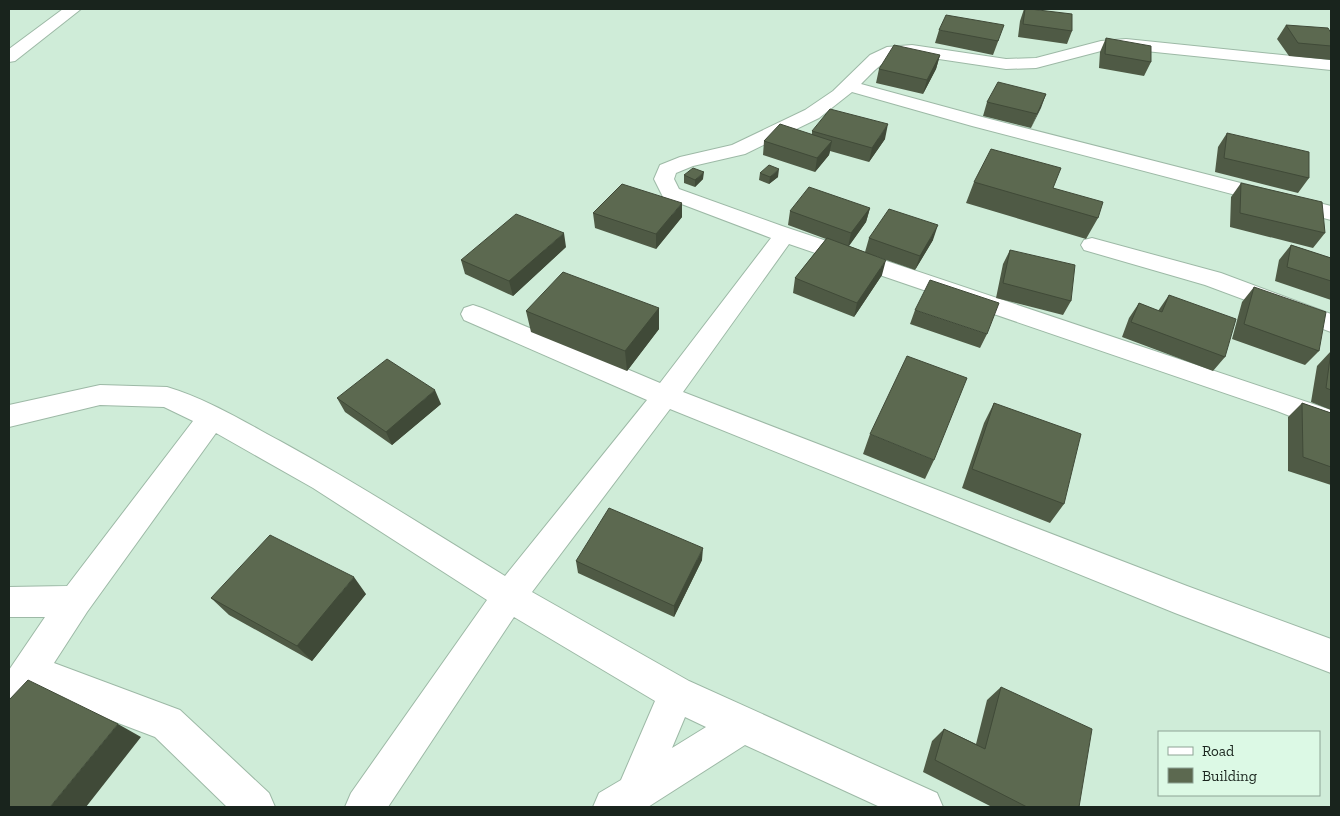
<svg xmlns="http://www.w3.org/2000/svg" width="1340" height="816" font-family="'Zilla Slab',serif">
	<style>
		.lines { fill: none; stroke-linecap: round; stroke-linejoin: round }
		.minor-casing { stroke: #9db9a6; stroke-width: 2 }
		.minor { fill: #fff; fill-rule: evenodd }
		.wall { fill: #4f5a45 }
		.shaded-wall { fill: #404a38 }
		.building { fill: #5c6950; stroke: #404a38 }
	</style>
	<rect width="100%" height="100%" fill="#cfecd8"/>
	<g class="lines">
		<g class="minor-casing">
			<path id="minor" d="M63 9H81L15 61 9 62V49Z
				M1126 39 1331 60V70L1126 49 1101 51 1036 68 1006 69 912 55C886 56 879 66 861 84L986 118 1331 206V220L972 126 852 92 819 118 745 154 693 166 676 173 674 179 679 189 782 226 1331 410V432L1277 411 789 244 683 392 1187 586 1331 639V673L1175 613 670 409 532 592 689 681 937 793 943 807H880L745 745 648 807H593L599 793 621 780 655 701 514 617 388 807H345L351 793 487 600 313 488 216 433 87 612 54 663 180 710 269 793 275 807H227L155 737 55 699 24 718 11 723 9 722V670L45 617H9V587L67 586 193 421 164 407 100 405 9 427V405L100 385 167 387C207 399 243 421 280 441 357 483 430 530 505 576L647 400 464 320 461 314 464 308 473 305 482 308 660 383 771 238 663 197 654 179 660 165 680 157 732 145 805 110 833 91 870 55 887 47 912 45 1006 59 1036 58 1101 41ZM685 717 706 727 672 748Z
				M1092 238 1221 273 1331 314V332L1205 285 1084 250 1081 245 1084 240Z"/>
		</g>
		<use href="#minor" class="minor"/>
	</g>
	<path class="wall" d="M1024 9 1072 31 1067 44 1018 37 1020 21Z
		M1286 25 1331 33V60L1289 56 1277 39Z
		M939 30 999 39 993 55 935 43Z
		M1106 38 1151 62 1144 76 1099 68 1100 52Z
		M940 55 936 69 923 94 876 83 879 69Z
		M1046 94 1031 128 983 116 987 102Z
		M812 131 885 139 869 162 830 151 829 155 815 172 763 155 764 141 812 134Z
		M1227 133 1309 178 1298 193 1215 172 1218 147Z
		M760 173 778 177 769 184 759 180Z
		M684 175 703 179 695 187 684 183Z
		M974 182 1053 188 1098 218 1086 239 966 203Z
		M1241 183 1325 233 1313 248 1230 227 1231 197Z
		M870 208 866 222 849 246 865 252 869 238 933 240 915 270 875 256 882 275 854 317 793 293 795 278 826 239 788 225 790 211Z
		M593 213 682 217 656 249 595 228Z
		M1291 245 1331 258V300L1275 281 1279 260Z
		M566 247 513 296 465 274 461 260Z
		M1010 250 1071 301 1063 315 996 298 1003 264Z
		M1254 287 1319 351 1305 365 1232 339 1242 302Z
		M1169 295 1225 357 1213 371 1122 337 1129 318 1139 303 1158 311Z
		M659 308V329L627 371 531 332 526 311Z
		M915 310 987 334 980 348 910 324Z
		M1331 351V410L1311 402 1317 366Z
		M337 398 441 404 392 445 345 412Z
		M994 403 1064 504 1050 523 962 488 984 423Z
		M1302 403 1331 413V485L1288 471V417Z
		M870 434 934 460 925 479 863 454Z
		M702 560 674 617 578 573 576 561Z
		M366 594 312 661 229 615 211 598Z
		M1001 687 1079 807H992L923 772 932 741 944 729 976 744 987 700Z"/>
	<path class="shaded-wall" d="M940 55 936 69 923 94 927 80Z
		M1046 94 1041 108 1031 128 1037 114Z
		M888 124 885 139 869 162 872 148Z
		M832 141 829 155 815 172 817 158Z
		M779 169 778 177 769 184 770 177Z
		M704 172 703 179 695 187V180Z
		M682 203V217L656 249V234Z
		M870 208 866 222 848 247 851 233Z
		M938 225 933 240 915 270 920 256Z
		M564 233 566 247 513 296 509 281Z
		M886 260 882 275 854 317 857 303Z
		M659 308V329L627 371 625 351Z
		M435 390 441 404 392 445 386 432Z
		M703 548 702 560 674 617V606Z
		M354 577 366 594 312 661 297 646Z
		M118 724 141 737 86 807H50Z"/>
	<path class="building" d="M1025 9H1030L1072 14V31L1023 24Z
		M946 15 1004 25 998 41 939 30Z
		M1286 25 1328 28 1331 33V46L1298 43Z
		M1106 38 1151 46V62L1105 54Z
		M894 45 940 55 927 80 879 69Z
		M998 82 1046 94 1037 114 987 102Z
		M830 109 888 124 872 148 812 131Z
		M780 124 832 141 817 158 764 141Z
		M1227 133 1309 152V178L1224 158Z
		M991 149 1061 168 1053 188 1103 202 1098 218 974 182Z
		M769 165 779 169 770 177 760 173Z
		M693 168 704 172 695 180 684 175Z
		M1241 183 1322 202 1325 233 1240 213Z
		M622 184 682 203 656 234 593 213Z
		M809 187 870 208 851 233 790 211Z
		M889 209 938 225 920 256 869 238Z
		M516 214 564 233 509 281 461 260Z
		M827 238 886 260 857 303 795 278Z
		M1291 245 1331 258V281L1287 267Z
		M1010 250 1075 265 1071 301 1003 283Z
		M563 272 659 308 625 351 526 311Z
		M930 280 999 303 987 334 915 310Z
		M1254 287 1326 312 1319 351 1244 324Z
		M1169 295 1236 319 1225 357 1131 322 1139 303 1162 312Z
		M1331 351V390L1326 388Z
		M907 356 967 378 934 460 870 434Z
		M387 359 435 390 386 432 337 398Z
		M994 403 1081 434 1064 504 972 469Z
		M1302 403 1331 413V467L1303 457Z
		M609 508 703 548 674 606 576 561Z
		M270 535 354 577 297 646 211 598Z
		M28 680 118 724 50 807H9V700Z
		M1001 687 1092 729 1079 807H1027L935 760 944 729 985 749Z"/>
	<rect width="1340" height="816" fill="none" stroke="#19241d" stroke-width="20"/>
	<rect x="1158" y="731" width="162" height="65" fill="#dcf9e5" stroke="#8ea495"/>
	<rect x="1168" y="747" width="25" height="8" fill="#ffffff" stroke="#8ea495"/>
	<text x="1202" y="756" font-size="15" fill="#19241d">Road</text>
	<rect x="1168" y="768" width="25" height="15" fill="#5c6950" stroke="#8ea495"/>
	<text x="1202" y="781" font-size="15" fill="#19241d">Building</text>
</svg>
